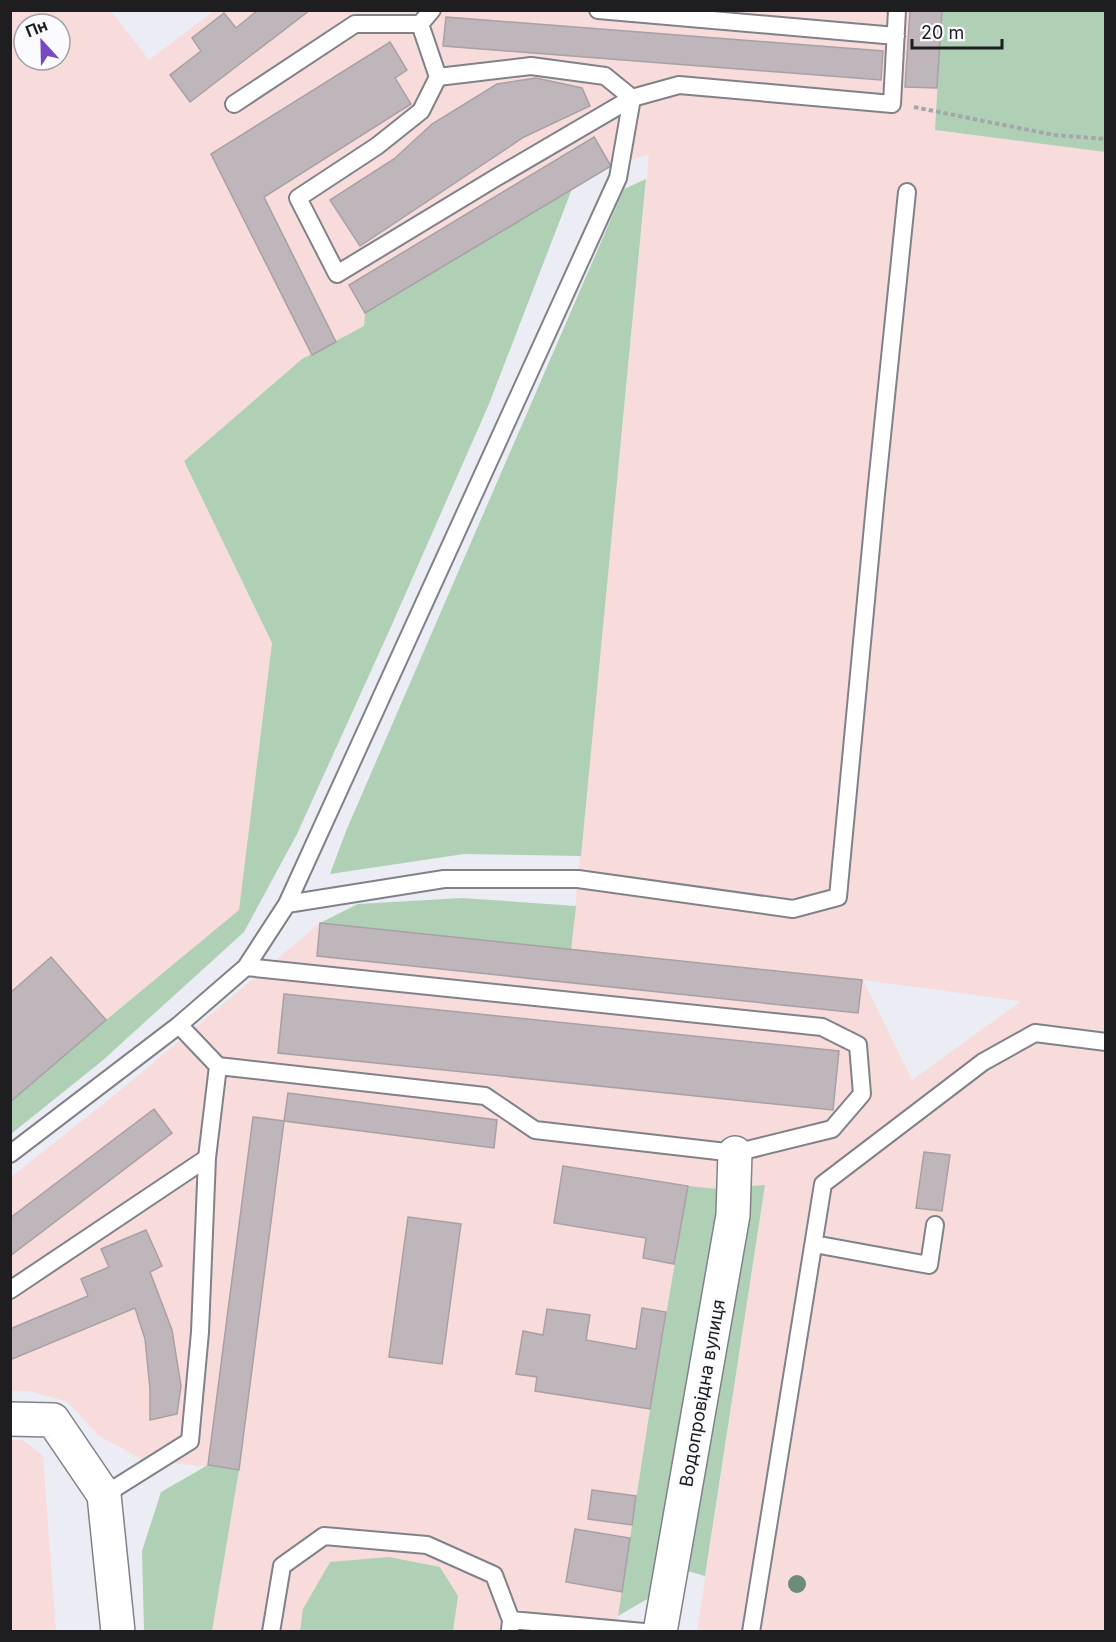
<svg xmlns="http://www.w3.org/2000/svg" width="1116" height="1642" font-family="Inter,sans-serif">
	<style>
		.industrial { fill: #f7dcdb; fill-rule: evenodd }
		.green { fill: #afd0b4 }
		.building { fill: #beb6bb; stroke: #a8a0a4; stroke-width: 1.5 }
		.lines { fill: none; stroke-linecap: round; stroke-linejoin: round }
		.service-casing { stroke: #818289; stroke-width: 20 }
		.minor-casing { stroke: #818289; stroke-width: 36 }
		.path { stroke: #a6a6ac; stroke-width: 4; stroke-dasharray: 4.5 3; stroke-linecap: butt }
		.service { stroke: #fff; stroke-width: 16 }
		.minor { stroke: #fff; stroke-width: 33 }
		.tree { fill: #6a8c79 }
		.labels { text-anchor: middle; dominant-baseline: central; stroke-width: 6; stroke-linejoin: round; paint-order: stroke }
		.street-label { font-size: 18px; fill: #1e1e21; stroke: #fafaff }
	</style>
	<rect width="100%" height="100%" fill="#ececf4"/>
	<path class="industrial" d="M11 11H111L149 60 214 11H942L935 130 1105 152V1631H697L765 1185 718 1189 688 1187 650 1409 616 1631H212L239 1470 143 1460 99 1436 68 1402 29 1391H11V1177L117 1093 320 923 571 949 649 154 610 166 366 313 364 326 302 359 184 461 272 643 239 910 106 1020 11 1102ZM24 24H60V60H24ZM863 980 1020 1001V1002L912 1080Z
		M11 1440H23L43 1456 56 1631H11Z"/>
	<path class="green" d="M942 11H1105V152L935 130Z
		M646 179 581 856 464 854 330 874 346 831 624 189Z
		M572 189 489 404 390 629 297 834 244 932 102 1061 11 1134V1102L106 1020 239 910 272 643 184 461 302 359 364 326 365 313Z
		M462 898 576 906 571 950 320 923 358 904Z
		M765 1185 705 1576 684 1570 744 1203 751 1186Z
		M688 1186 718 1189 723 1201 675 1481 649 1598 618 1616 650 1409Z
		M208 1465 239 1470 212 1631H144L142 1551 161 1492Z
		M389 1557 440 1567 458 1596 453 1631H300L303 1609 330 1562Z"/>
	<path class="building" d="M258 10H310L190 102 170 75 201 51 192 38 224 13 236 28Z
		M910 10H942L937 88 905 87Z
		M446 17 883 51 881 80 443 46Z
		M390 42 407 70 395 78 411 104 264 197 336 342 312 355 211 154Z
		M536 78 582 88 590 106 524 137 360 246 330 200 394 159 432 124 497 84Z
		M594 137 611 166 365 313 349 285Z
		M320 923 862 980 858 1013 317 956Z
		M51 957 106 1020 10 1102V993Z
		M284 994 839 1051 833 1110 278 1053Z
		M288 1093 497 1120 494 1148 284 1121Z
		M154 1109 172 1133 10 1256V1218Z
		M253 1117 284 1121 239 1470 208 1465Z
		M924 1152 950 1155 942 1211 916 1208Z
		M563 1166 688 1186 674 1264 643 1258 646 1238 554 1223Z
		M408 1217 461 1224 442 1364 389 1357Z
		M146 1230 162 1266 150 1272 172 1330 181 1386 177 1414 150 1420V1389L145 1339 135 1308 10 1360V1329L88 1296 81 1279 109 1267 101 1249Z
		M642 1308 666 1312 650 1409 535 1391 537 1377 516 1374 523 1331 543 1335 547 1309 590 1315 586 1340 636 1349Z
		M592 1490 636 1496 632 1525 588 1519Z
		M575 1529 630 1538 622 1592 566 1582Z"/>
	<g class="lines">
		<g class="service-casing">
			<path id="service" d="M598 10 896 36
				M420 24 438 77 421 111 377 146 298 198 337 274 497 177 632 98 679 85 892 104 897 10
				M438 77 531 66 605 76 632 98
				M234 104 355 24H420L432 10
				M287 904 444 879H578L793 909 838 897 876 494 907 192
				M179 1025 218 1066 485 1096 535 1130 735 1153 832 1129 862 1094 858 1045 822 1027 246 967
				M10 1154 179 1025 246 967 287 904 618 178 632 98
				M814 1244 929 1265 935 1225
				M10 1290 207 1158 218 1066
				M104 1495 190 1441 200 1332 207 1158
				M510 1630 511 1620 644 1632
				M271 1632 282 1566 324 1536 427 1545 494 1575 511 1620
				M751 1632 823 1184 983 1062 1035 1033 1106 1042"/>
		</g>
		<g class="minor-casing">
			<path id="minor" d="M10 1419 53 1420 104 1495 118 1632
				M660 1632 733 1215 735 1153"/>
		</g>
		<path class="path" d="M914 107 1054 135 1106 139"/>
		<use href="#service" class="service"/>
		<use href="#minor" class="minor"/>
	</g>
	<circle class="tree" cx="797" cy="1584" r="9"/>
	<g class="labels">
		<g class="street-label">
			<text transform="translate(702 1393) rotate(-80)">Водопровідна вулиця</text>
		</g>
	</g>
	<rect width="1116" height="1642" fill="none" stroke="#1e1e21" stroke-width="24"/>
	<g transform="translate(42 42) rotate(338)"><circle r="28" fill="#fafaff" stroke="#a2a2a6" stroke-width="1.5"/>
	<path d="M0-4.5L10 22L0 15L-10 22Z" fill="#7849c1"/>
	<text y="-9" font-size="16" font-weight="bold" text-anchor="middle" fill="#1e1e21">Пн</text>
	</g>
	<path d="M912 39v9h90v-9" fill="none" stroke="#1e1e21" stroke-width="3"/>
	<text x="921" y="39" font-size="18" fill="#1e1e21" stroke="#fafaff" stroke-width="4.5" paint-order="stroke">20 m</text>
</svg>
